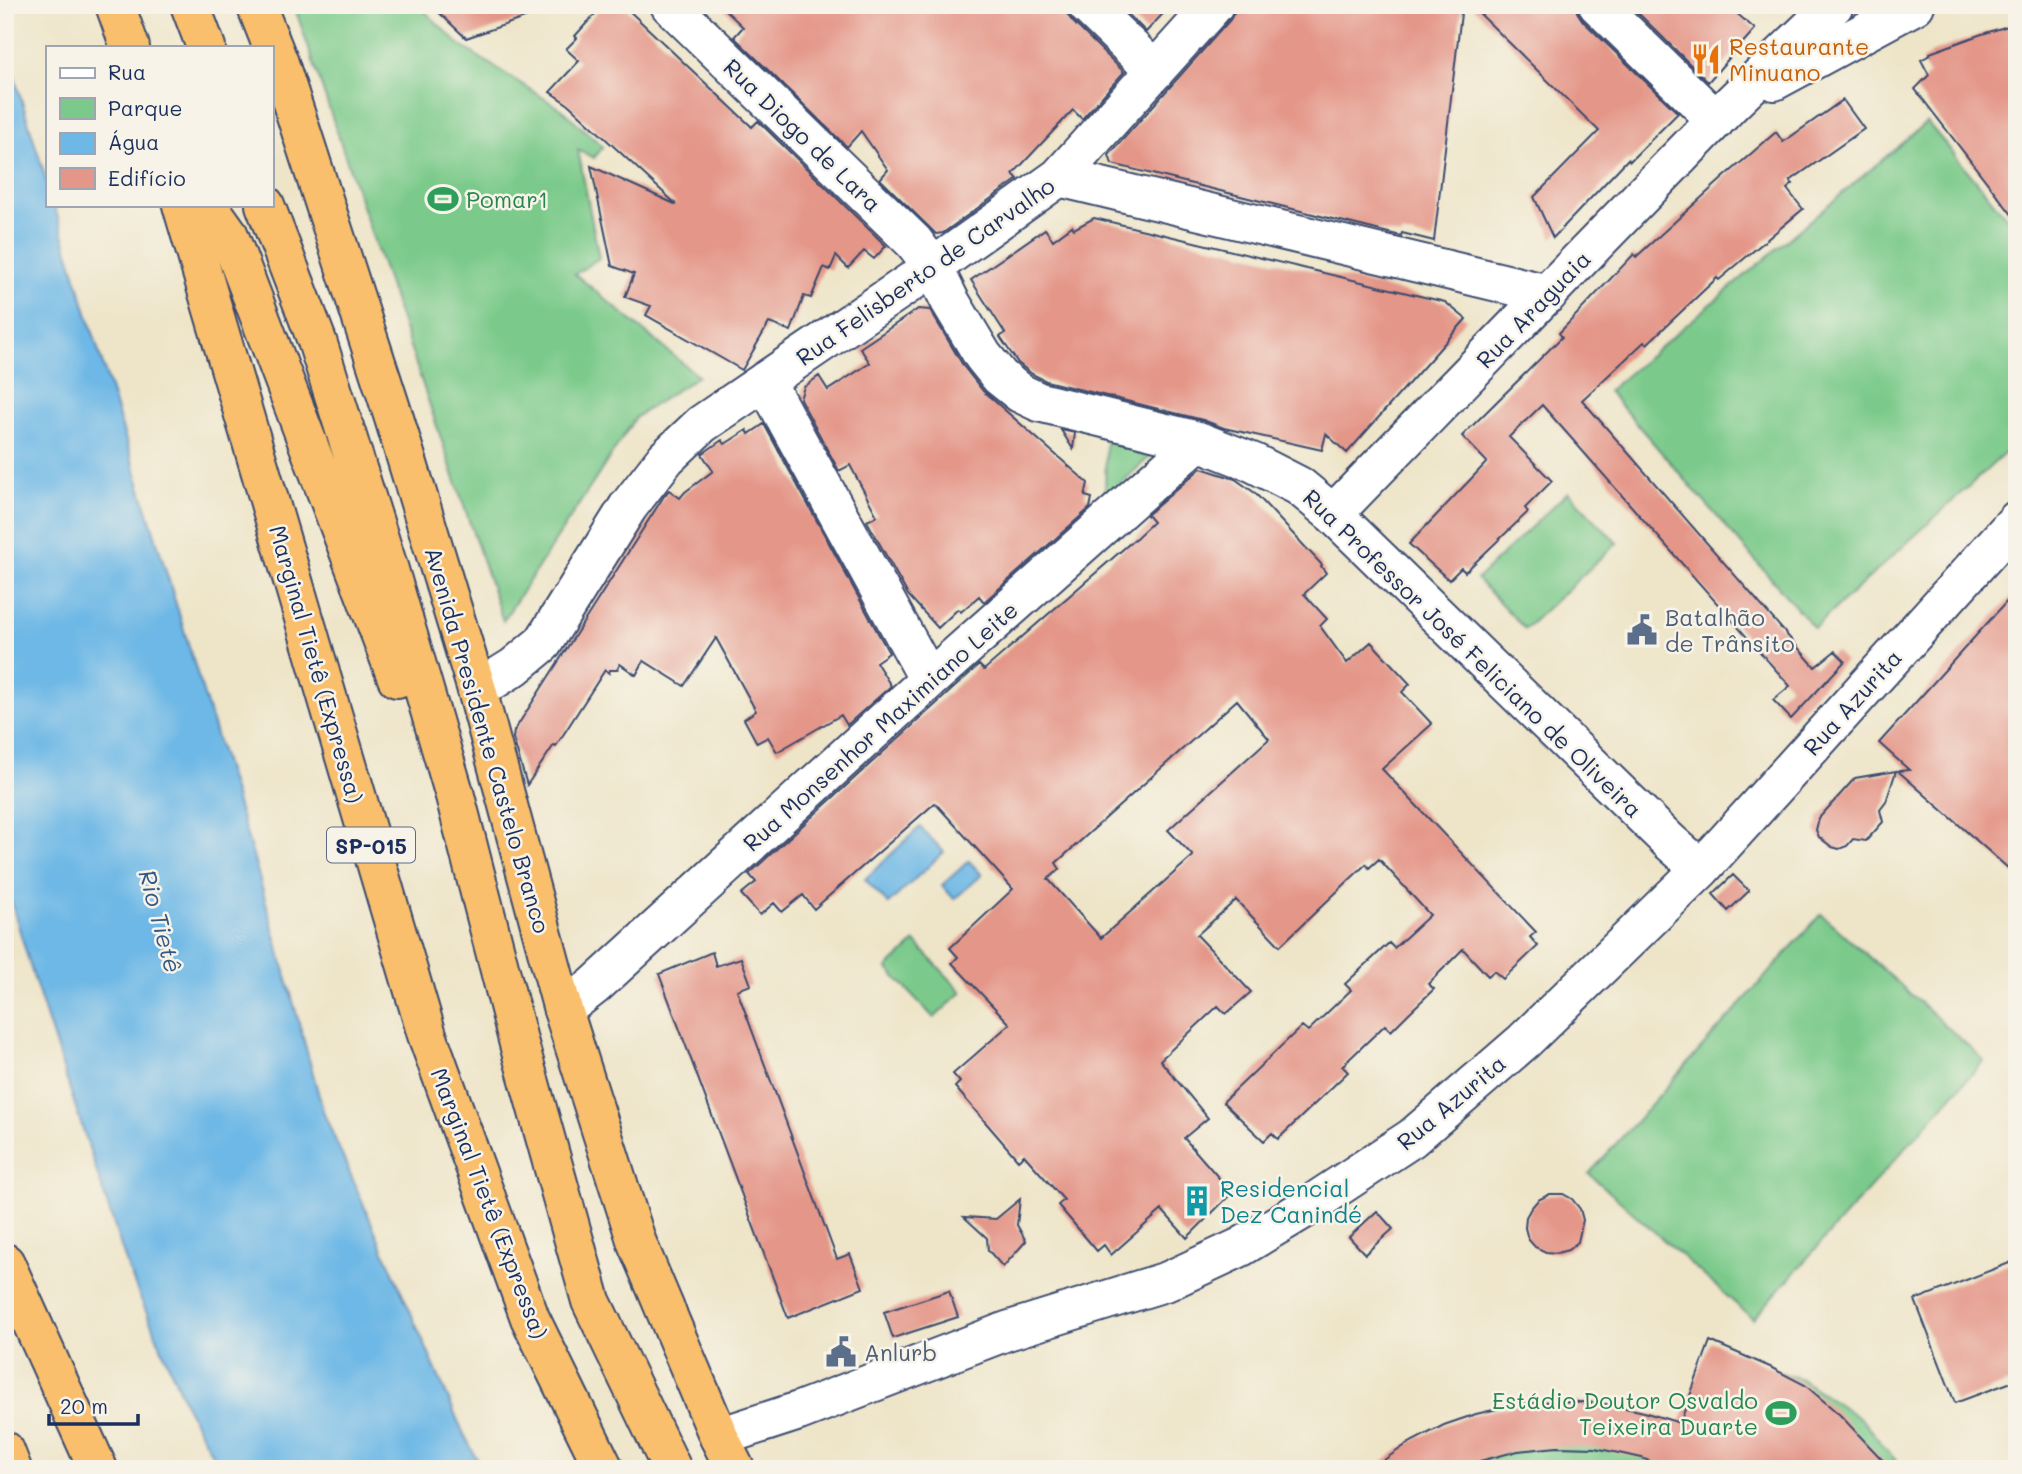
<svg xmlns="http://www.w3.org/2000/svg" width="2022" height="1474" font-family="Mali,sans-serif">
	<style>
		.green { fill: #7bca8b; stroke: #4b7c74; stroke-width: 2 }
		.water { fill: #6db8e6; stroke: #4474a2; stroke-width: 2 }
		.building { fill: #e49789; fill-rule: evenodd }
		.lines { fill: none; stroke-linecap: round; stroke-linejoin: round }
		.minor-casing { stroke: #3b4a6e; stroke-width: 42 }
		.highway-casing { stroke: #3b4a6e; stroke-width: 42 }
		.minor { stroke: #fff; stroke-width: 38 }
		.highway { stroke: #f9bf6c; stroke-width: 38 }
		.labels { text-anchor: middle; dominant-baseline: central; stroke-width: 5; stroke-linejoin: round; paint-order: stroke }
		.shield { fill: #f7f3e8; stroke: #5d6a87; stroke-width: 2 }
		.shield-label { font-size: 21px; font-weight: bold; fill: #1b2f5e }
		.food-label { font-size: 23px; fill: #c56008; stroke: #f7f3e8; text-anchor: start }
		.street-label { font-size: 23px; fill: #1b2f5e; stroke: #f7f3e8 }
		.leisure-label { font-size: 23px; fill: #27864d; stroke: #f7f3e8; text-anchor: start }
		.service-label { font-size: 23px; fill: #4e5e75; stroke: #f7f3e8; text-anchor: start }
		.culture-label { font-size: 23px; fill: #0d838f; stroke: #f7f3e8; text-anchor: start }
		.water-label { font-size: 24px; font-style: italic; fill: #345887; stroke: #f7f3e8 }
	</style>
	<rect width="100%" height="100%" fill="#f7f3e8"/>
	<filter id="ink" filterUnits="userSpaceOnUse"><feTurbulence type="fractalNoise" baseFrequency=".0143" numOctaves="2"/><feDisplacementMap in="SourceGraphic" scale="14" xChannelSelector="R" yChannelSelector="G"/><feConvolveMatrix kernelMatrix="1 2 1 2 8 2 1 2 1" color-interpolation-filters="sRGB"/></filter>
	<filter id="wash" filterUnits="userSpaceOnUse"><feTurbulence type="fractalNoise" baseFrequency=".00686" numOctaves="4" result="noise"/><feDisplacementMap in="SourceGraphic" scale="28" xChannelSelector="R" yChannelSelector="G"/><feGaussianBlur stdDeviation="1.57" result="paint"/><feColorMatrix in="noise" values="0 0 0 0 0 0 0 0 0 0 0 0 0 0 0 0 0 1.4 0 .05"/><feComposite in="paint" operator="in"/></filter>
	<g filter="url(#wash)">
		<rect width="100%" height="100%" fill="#eee5c9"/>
		<path class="green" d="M294 5H418L460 45 564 111 603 147 594 158 578 150 599 258 575 274 698 376 636 417 503 621Z
			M1927 122 2017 230V442L1814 628 1608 391Z
			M1106 434 1157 450 1105 498Z
			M1568 492 1617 543 1525 629 1477 579Z
			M1821 914 1984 1060 1753 1319 1589 1174Z
			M915 942 962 992 934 1018 887 968Z
			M1737 1360 1799 1378 1861 1419 1903 1469H1392L1470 1432 1699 1430Z"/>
		<path class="water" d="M5 46 47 183V205H54L254 859 324 1114 462 1430 482 1469H220L186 1406 129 1271 34 979 5 881Z
			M920 827 944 852 888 904 865 879Z
			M969 861 982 875 954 899 942 885Z"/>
		<g id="blocks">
			<path class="building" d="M431 5H551V9L466 38Z
				M603 5H623L752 127 758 121 886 246 874 259 864 251 848 268 836 256 830 270 824 267 811 298 804 296 791 331 769 323 742 370 646 315 651 306 625 297 634 274 612 266 591 166 677 205 569 105 550 92 579 61 566 49 577 38 575 36Z
				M720 5H1066V12L1072 21 1124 72 1082 119 1073 110 1013 174 1018 179 943 233 936 234 880 179 888 170 861 131 847 147 734 37 743 27Z
				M1119 5H1171L1146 32Z
				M1238 5H1462L1434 241 1402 233 1401 236 1112 164 1109 155 1230 20Z
				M1471 5H1577V12L1583 21 1678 113 1630 161 1628 159 1553 238 1534 197 1599 131Z
				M1630 5H1727L1755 29 1708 82Z
				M2011 25 2012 29 2017 28V221L1915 89 1929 75 1921 60 1930 55V53L1979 35Z
				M1843 100 1864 129 1790 181 1793 184 1787 189 1803 209 1719 280 1717 278 1647 344 1644 342 1582 400 1815 667 1835 651 1845 661 1791 719 1773 700 1790 686 1542 405 1509 437 1552 481 1525 508 1528 512 1465 572 1461 568 1449 580 1409 544 1487 462 1462 436 1562 337 1559 333 1634 254 1636 257 1723 178 1776 132 1783 142Z
				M1094 218 1445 302 1466 319 1347 453 1326 434 1322 450 1224 428 1203 420 1046 381 1032 374 1018 363 1000 337 1005 333 971 280 1045 229 1053 240 1072 226 1074 229Z
				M918 309 930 310 964 367 983 391 1088 483 1085 496 1092 498 1090 508 984 602 979 596 961 612 958 609 938 628 908 595 867 521 877 516 850 465 839 471 800 399 804 387 819 376 828 390 870 363 860 348Z
				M764 424 889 653 876 662 891 686 847 725 841 715 777 752 768 737 757 743 744 719 756 711 716 638 684 686 644 661 636 675 620 664 617 670H610L609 673 605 670 556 746 554 745 527 785 513 738 514 731 664 496 669 490 680 498 685 492 713 471 702 454 722 440 725 444 747 430 749 434Z
				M1061 430 1075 433 1073 449Z
				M1201 468 1235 479 1255 493 1322 565 1321 566 1326 573 1304 594 1327 619 1320 626 1347 663 1371 642 1410 684 1402 692 1432 724 1382 769 1536 932 1530 937 1538 946 1503 979 1494 971 1488 976 1463 949 1428 984 1434 989 1408 1014 1391 1031 1385 1025 1342 1066 1348 1072 1278 1139 1272 1133 1264 1141 1223 1102 1302 1026 1308 1031 1351 990 1345 984 1389 943 1394 948 1430 915 1379 859 1369 868 1366 864 1280 946 1236 900 1197 935 1251 992 1226 1014 1218 1006 1160 1060 1208 1118 1184 1138 1232 1193 1187 1238 1162 1210 1111 1255 1104 1245 1097 1251 1058 1205 1064 1200 1024 1155 1018 1160 955 1087 960 1082 953 1074 1010 1024 952 963 958 957 950 948 1013 889 935 803 814 909 803 895 782 912 774 903 760 915 741 894 756 882 749 874 979 665 984 670 1137 537 1153 522 1147 515ZM1237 700 1269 739 1168 830 1193 856 1101 938 1048 879 1060 869 1056 863Z
				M2017 590V876L1898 771 1909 770 1879 743Z
				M1896 771 1886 802 1880 810 1883 822 1866 841 1853 839 1847 846 1839 849 1832 847 1819 837 1816 830 1819 818 1855 778Z
				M1733 875 1749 891 1728 911 1713 894Z
				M712 952 716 966 741 958 751 985 737 990 837 1259 850 1254 863 1288 788 1318 659 974Z
				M1550 1194H1563L1572 1199 1580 1209 1583 1220 1578 1242 1568 1250 1557 1253 1546 1252 1535 1247 1528 1239 1525 1228 1526 1217 1531 1208 1538 1200Z
				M1020 1199 1017 1225 1026 1241 1003 1267 988 1250 987 1238 964 1217 996 1219Z
				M1377 1211 1393 1229 1365 1254 1349 1237Z
				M2017 1260V1380L1955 1403 1915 1300Z
				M949 1291 958 1317 893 1338 884 1312Z
				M1710 1341 1770 1367 1805 1385 1840 1415 1891 1469H1668L1642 1458 1595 1448 1557 1447 1518 1451 1480 1461 1462 1469H1371L1407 1444 1444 1425 1476 1414 1519 1404 1558 1401 1600 1403 1640 1411 1680 1423Z"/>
		</g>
	</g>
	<g filter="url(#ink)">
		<use href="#blocks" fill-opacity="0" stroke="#3b4a6e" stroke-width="2"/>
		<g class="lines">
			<g class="minor-casing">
				<path id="minor" d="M670 5 914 242 933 267 950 301 983 356 1000 377 1020 393 1039 402 1198 441 1254 463 1299 486 1333 514 1670 842 1701 869
					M1087 5 1155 71
					M1598 5 1716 120
					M1774 81 1915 5
					M1059 177 1548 294
					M765 381 929 680
					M1333 514 1732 103 1834 5
					M477 690 514 667 543 643 628 507 666 458 702 424 933 267 1059 177 1214 5
					M563 1010 594 986 929 680 1198 441
					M719 1437 799 1411 1007 1331 1168 1281 1241 1247 1304 1209 1412 1138 1524 1041 1701 869 2017 520"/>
			</g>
			<g class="highway-casing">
				<path id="highway" d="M115 5 130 47
					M190 5 206 47
					M256 5 279 63 394 418 477 690 563 1010 637 1243 719 1437 735 1469
					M182 205 427 1035 530 1318 604 1469
					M208 205 228 233 397 678
					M265 205 317 341 389 570 455 796 519 1044 591 1301 672 1469
					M5 1263 98 1469
					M5 1451 12 1469"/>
			</g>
			<use href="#minor" class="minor"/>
			<use href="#highway" class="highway"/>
		</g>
	</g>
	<defs>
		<g id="restaurant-bare" transform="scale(2.415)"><path d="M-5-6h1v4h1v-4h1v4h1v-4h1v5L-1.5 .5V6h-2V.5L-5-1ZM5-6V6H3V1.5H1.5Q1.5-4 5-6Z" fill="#e8710a" stroke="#f7f3e8" stroke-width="2.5" paint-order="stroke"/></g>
		<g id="stadium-bare" transform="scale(2.415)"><path d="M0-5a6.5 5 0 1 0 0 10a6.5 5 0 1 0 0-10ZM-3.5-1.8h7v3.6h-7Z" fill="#2e9e5b" stroke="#f7f3e8" stroke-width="2.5" paint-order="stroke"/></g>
		<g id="civic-bare" transform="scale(2.415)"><path d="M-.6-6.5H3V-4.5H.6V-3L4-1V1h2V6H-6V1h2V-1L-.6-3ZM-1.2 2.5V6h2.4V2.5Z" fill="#5c6f8a" stroke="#f7f3e8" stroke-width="2.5" paint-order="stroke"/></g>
		<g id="building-bare" transform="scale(2.415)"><path d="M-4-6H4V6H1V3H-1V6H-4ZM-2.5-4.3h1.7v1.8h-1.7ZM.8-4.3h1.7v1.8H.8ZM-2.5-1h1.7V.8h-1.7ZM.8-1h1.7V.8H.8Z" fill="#0f9aa8" stroke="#f7f3e8" stroke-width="2.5" paint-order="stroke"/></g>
	</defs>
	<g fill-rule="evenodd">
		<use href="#restaurant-bare" x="1706" y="59"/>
		<use href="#stadium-bare" x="443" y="199"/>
		<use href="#civic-bare" x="1642" y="630"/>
		<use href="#building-bare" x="1197" y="1201"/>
		<use href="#civic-bare" x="841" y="1352"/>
		<use href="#stadium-bare" x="1781" y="1413"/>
	</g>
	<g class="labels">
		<rect class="shield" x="327" y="827.5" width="88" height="35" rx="5"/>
		<g class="shield-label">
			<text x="371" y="845">SP-015</text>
		</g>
		<g class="food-label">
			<text x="1729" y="46">Restaurante<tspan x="1729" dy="26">Minuano</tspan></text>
		</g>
		<g class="street-label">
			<text transform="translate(803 135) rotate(44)">Rua Diogo de Lara</text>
			<text transform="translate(925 271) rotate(-35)">Rua Felisberto de Carvalho</text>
			<text transform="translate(1533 309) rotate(-46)">Rua Araguaia</text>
			<text transform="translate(1473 653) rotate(44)">Rua Professor José Feliciano de Oliveira</text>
			<text transform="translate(317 664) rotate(74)">Marginal Tietê (Expressa)</text>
			<text transform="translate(1852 702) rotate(-48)">Rua Azurita</text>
			<text transform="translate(880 726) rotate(-42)">Rua Monsenhor Maximiano Leite</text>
			<text transform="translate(488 740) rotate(74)">Avenida Presidente Castelo Branco</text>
			<text transform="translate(1451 1102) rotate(-40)">Rua Azurita</text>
			<text transform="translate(490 1203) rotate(69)">Marginal Tietê (Expressa)</text>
		</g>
		<g class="leisure-label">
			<text x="466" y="199">Pomar1</text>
			<text x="1758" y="1400" text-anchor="end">Estádio Doutor Osvaldo<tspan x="1758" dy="26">Teixeira Duarte</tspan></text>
		</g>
		<g class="service-label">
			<text x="1665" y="617">Batalhão<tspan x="1665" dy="26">de Trânsito</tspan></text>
			<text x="864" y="1352">Anlurb</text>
		</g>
		<g class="culture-label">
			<text x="1220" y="1188">Residencial<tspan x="1220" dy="26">Dez Canindé</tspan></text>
		</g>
		<g class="water-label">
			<text transform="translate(161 921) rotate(75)">Rio Tietê</text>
		</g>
	</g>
	<rect width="2022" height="1474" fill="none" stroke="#f7f3e8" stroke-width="28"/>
	<rect x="46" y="46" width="228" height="161" fill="#f7f3e8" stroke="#9fa5b1" stroke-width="2"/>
	<rect x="60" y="68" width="35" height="10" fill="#ffffff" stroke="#9fa5b1" stroke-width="2"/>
	<text x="108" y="80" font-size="21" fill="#1b2f5e">Rua</text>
	<rect x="60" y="98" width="35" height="21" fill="#7bca8b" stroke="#9fa5b1" stroke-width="2"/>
	<text x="108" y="116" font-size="21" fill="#1b2f5e">Parque</text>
	<rect x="60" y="133" width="35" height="21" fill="#6db8e6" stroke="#9fa5b1" stroke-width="2"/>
	<text x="108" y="150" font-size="21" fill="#1b2f5e">Água</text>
	<rect x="60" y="168" width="35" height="21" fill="#e49789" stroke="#9fa5b1" stroke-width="2"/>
	<text x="108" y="186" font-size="21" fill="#1b2f5e">Edifício</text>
	<path d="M49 1414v10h89v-10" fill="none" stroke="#1b2f5e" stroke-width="3.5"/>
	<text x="60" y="1414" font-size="21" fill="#1b2f5e" stroke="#f7f3e8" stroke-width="5" paint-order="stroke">20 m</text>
</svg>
